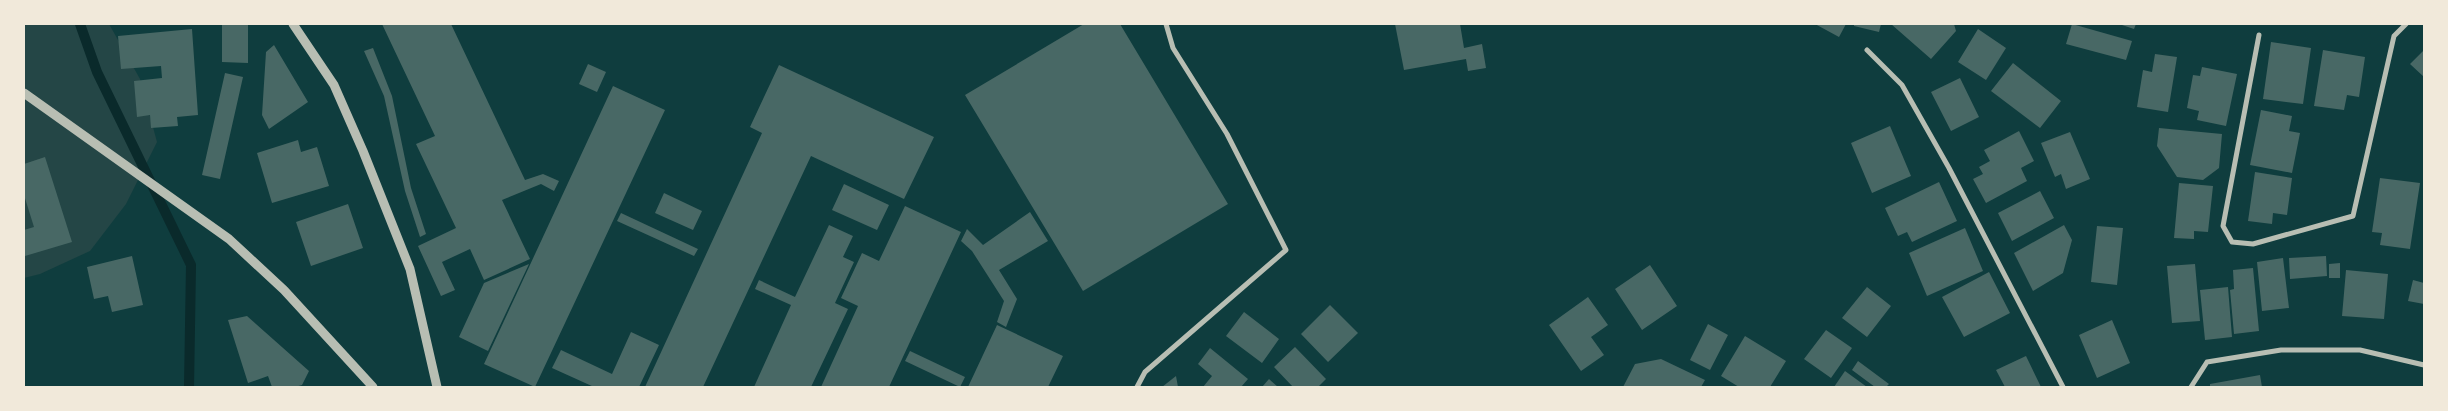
<svg xmlns="http://www.w3.org/2000/svg" width="2448" height="411" font-family="Manrope,sans-serif">
	<style>
		.green { fill: #244646 }
		.lines { fill: none; stroke-linecap: round; stroke-linejoin: round }
		.stream { stroke: #0a2a2b; stroke-width: 10 }
		.building { fill: #486865 }
		.minor { stroke: #b8beb3; stroke-width: 5 }
		.tertiary { stroke: #b8beb3; stroke-width: 9 }
	</style>
	<rect width="100%" height="100%" fill="#0f3d3e"/>
	<path class="green" d="M24 24H109L140 79 157 142 126 204 90 251 40 274 24 278Z"/>
	<g class="lines">
		<path class="stream" d="M80 24 97 72 191 265 189 387"/>
	</g>
	<path class="building" d="M222 24H248V63L222 62Z
		M382 24H451L525 180 543 174 559 181 554 191 541 184 502 200 530 259 484 280 470 249 442 262 455 290 441 296 418 246 456 228 416 144 435 136Z
		M1084 24H1120L1228 204 1083 291 965 95Z
		M1395 24H1460L1464 48 1482 44 1486 68 1468 71 1466 59 1404 70Z
		M1815 24H1846L1839 37Z
		M1854 24H1881L1879 32 1854 26Z
		M1891 24H1954L1956 31 1931 59Z
		M2072 24 2132 41 2126 60 2066 44Z
		M2119 24H2136L2134 29Z
		M192 29 198 115 177 117 178 126 151 128 150 115 137 117 134 81 162 78 161 66 121 69 118 36Z
		M1978 29 2006 48 1986 80 1958 62Z
		M2271 42 2311 48 2303 104 2263 99Z
		M274 45 308 102 269 129 262 115 266 52Z
		M373 48 392 96 411 188 426 234 420 237 405 191 384 96 364 51Z
		M2323 50 2365 57 2359 97 2347 95 2344 110 2314 106Z
		M2424 50V77L2410 64Z
		M2155 54 2177 57 2168 112 2137 107 2143 70 2152 72Z
		M2013 63 2061 101 2040 128 1991 91Z
		M588 64 606 72 597 92 579 84Z
		M779 65 934 137 904 199 811 156 703 387H645L762 133 750 127Z
		M2202 67 2237 74 2226 126 2197 120 2199 111 2187 108 2193 75 2200 76Z
		M225 73 243 77 220 179 202 175Z
		M1960 78 1979 117 1951 131 1931 92Z
		M613 86 665 110 535 387 484 364Z
		M2261 110 2292 116 2289 131 2300 133 2292 173 2250 165Z
		M1890 126 1911 176 1872 193 1851 143Z
		M2159 128 2222 134 2219 168 2203 180 2177 177 2157 146Z
		M2019 131 2034 161 2021 168 2027 181 1986 203 1973 179 1983 174 1979 167 1990 161 1984 150Z
		M2070 132 2090 179 2066 189 2061 174 2055 177 2041 143Z
		M298 140 301 152 317 147 329 186 272 203 257 153Z
		M45 157 72 242 25 256 24 230 34 227 24 195V164Z
		M2255 172 2292 178 2287 215 2273 213 2272 224 2248 221Z
		M2380 178 2420 183 2410 249 2380 245 2382 233 2372 232Z
		M1939 182 1957 221 1912 242 1907 232 1898 236 1885 208Z
		M2179 183 2213 186 2208 232 2194 231V239L2174 238Z
		M844 184 889 205 877 230 832 210Z
		M2040 191 2054 218 2012 241 1998 213Z
		M664 193 702 211 693 230 655 213Z
		M348 204 363 248 311 266 296 222Z
		M905 206 961 232 889 387H821L858 306 841 298 862 253 879 261Z
		M1030 212 1048 241 999 270 1017 299 1006 327 997 322 1004 301 972 251 961 241 967 229 983 245Z
		M621 213 698 249 694 256 617 221Z
		M829 225 853 236 843 257 854 262 835 303 848 309 811 387H754L791 305 755 289 759 280 795 297Z
		M2064 225 2072 240 2063 273 2033 291 2014 253Z
		M2097 226 2123 228 2117 285 2091 282Z
		M1965 228 1983 271 1927 296 1909 253Z
		M132 256 143 305 112 312 108 296 94 299 87 267Z
		M2326 256 2327 276 2290 279 2289 258Z
		M2283 258 2289 308 2262 311 2257 262Z
		M2340 263V278H2329V264Z
		M529 264 488 351 459 337 484 283Z
		M2195 264 2200 321 2172 323 2167 266Z
		M1650 265 1677 306 1642 330 1615 289Z
		M2253 268 2259 331 2234 334 2230 290 2234 289 2233 270Z
		M2346 270 2388 274 2384 319 2342 316Z
		M1989 272 2010 313 1964 337 1942 297Z
		M2413 280 2424 283V304L2408 301Z
		M1867 287 1891 306 1867 337 1842 318Z
		M2228 287 2232 337 2205 340 2200 290Z
		M1588 297 1608 325 1591 337 1604 355 1581 371 1549 325Z
		M1330 305 1358 333 1328 362 1301 334Z
		M1244 312 1279 339 1262 363 1226 336Z
		M247 316 309 371 302 385 295 387H272L268 376 248 383 228 320Z
		M2112 320 2130 363 2097 378 2079 335Z
		M1708 324 1728 335 1710 370 1690 360Z
		M997 325 1063 356 1048 387H968Z
		M1826 330 1852 348 1831 378 1804 359Z
		M631 332 659 345 639 387H594L552 368 561 350 612 374Z
		M1745 336 1786 361 1770 387H1739L1721 376Z
		M1295 347 1326 379 1318 387H1293L1274 367Z
		M1210 348 1248 379 1241 387H1203L1212 376 1198 364Z
		M910 351 965 377 960 387 905 361Z
		M2026 356 2041 387H2005L1996 370Z
		M1661 359 1705 380 1701 387H1623L1635 364Z
		M1858 361 1889 384 1886 387H1875L1852 370Z
		M1845 371 1867 387H1834Z
		M2260 375 2262 387H2210V384Z
		M1176 376 1178 387H1162Z
		M1269 379 1278 387H1262Z"/>
	<g class="lines">
		<path class="minor" d="M2259 35 2223 226 2232 242 2253 244 2353 216 2394 36 2406 24
			M1867 50 1902 85 1949 168 2063 387
			M1137 387 1145 372 1286 250 1227 134 1173 48 1166 24
			M2191 387 2207 362 2281 350H2360L2424 365"/>
		<path class="tertiary" d="M293 24 334 85 363 151 410 269 437 387
			M24 93 229 239 284 290 373 387"/>
	</g>
	<rect width="2448" height="411" fill="none" stroke="#f1e9da" stroke-width="50"/>
</svg>
